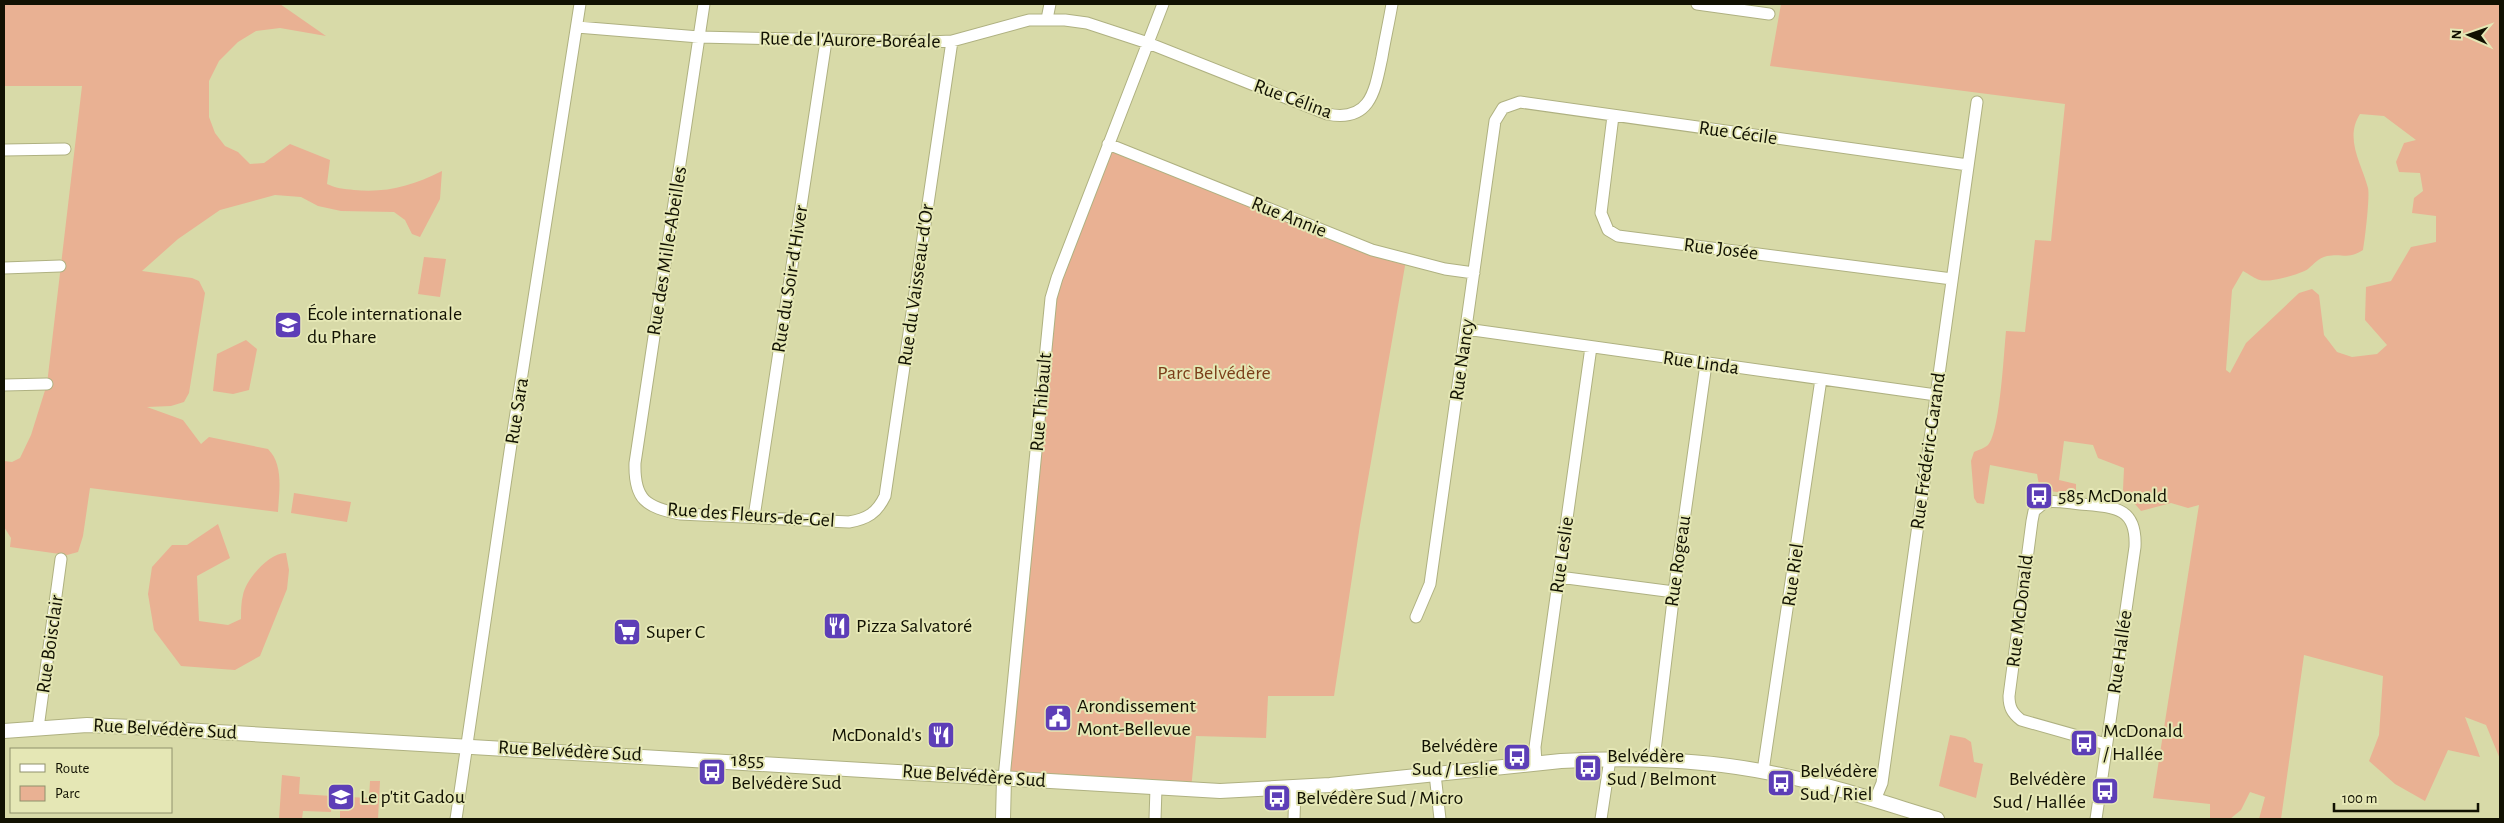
<svg xmlns="http://www.w3.org/2000/svg" width="2504" height="823" font-family="'Alegreya Sans',sans-serif">
	<style>
		.green { fill: #e9b193; fill-rule: evenodd }
		.lines { fill: none; stroke-linecap: round; stroke-linejoin: round }
		.minor-casing { stroke: #afb181; stroke-width: 13 }
		.tertiary-casing { stroke: #afb181; stroke-width: 16 }
		.minor { stroke: #fff; stroke-width: 11 }
		.tertiary { stroke: #fff; stroke-width: 14 }
		.labels { text-anchor: middle; dominant-baseline: central; stroke-width: 4; stroke-linejoin: round; paint-order: stroke }
		.street-label { font-size: 20px; fill: #111102; stroke: #e5e7b5 }
		.poi-label { font-size: 20px; fill: #111102; stroke: #e5e7b5; text-anchor: start }
		.park-label { font-size: 20px; fill: #7b3e19; stroke: #e5e7b5 }
	</style>
	<rect width="100%" height="100%" fill="#d8daa8"/>
	<path class="green" d="M4 4H280L326 36 280 28 256 31 238 42 219 61 209 81V117L215 133 225 146 238 152 250 164 264 163 290 144 330 160 327 184C335 188 344 189 354 190 387 193 412 186 442 171L440 199 420 237 412 234 405 220 394 212 341 211 318 206 301 197 275 195 220 210 178 239 142 271 192 278 199 281 205 293 189 393 184 402 171 406 147 407 183 420 201 444 209 437 268 449C284 465 279 491 278 512L90 488 83 536 78 552 67 555 10 547 11 538 4 527V461L12 462 20 458 31 435 47 384 82 86H4Z
		M1781 4H2500V759L2486 725 2465 717 2480 757 2448 750 2425 801 2395 784 2369 761 2379 735 2383 676 2304 655 2281 819H2259L2265 797 2250 792 2241 810 2230 819H2210V804L2153 798 2199 505 2188 508 2171 503 2141 511 2123 490 2124 468 2098 458 2093 445 2064 441 2059 480 2076 484V495L2044 490 2039 485 2037 474 1990 465 1984 504 1977 503 1974 498 1971 461 1974 452C1978 450 1985 448 1988 445 2000 433 2004 351 2006 331L2025 332 2035 240 2051 241 2065 104 1770 66ZM2360 114 2384 116 2416 140 2404 143 2396 162 2399 172 2420 173 2423 191 2414 198 2412 213 2436 216V242L2411 247 2391 281 2366 287 2365 320 2387 345 2377 354 2352 357 2337 352 2324 335 2319 295 2312 289 2299 293 2246 343 2230 373 2226 370 2232 290 2243 271C2249 274 2255 279 2260 280 2269 283 2301 274 2308 269 2314 264 2318 258 2327 256 2343 253 2348 260 2363 250 2365 239 2370 196 2368 188 2362 164 2344 139 2360 114Z
		M1108 144 1406 260 1360 525 1334 696H1268L1266 738 1196 736 1191 790 1004 778 1050 309Z
		M424 257 446 259 440 297 418 294Z
		M246 340 257 349 249 390 233 394 213 391 217 354Z
		M294 493 351 502 347 522 291 513Z
		M218 524 230 558 197 576 199 621 228 625 241 619C241 611 241 602 243 595 246 579 270 552 286 553L289 570 287 589 260 656 235 670 181 666 154 630 148 594 152 567 172 545H187Z
		M1950 735 1965 738 1971 742 1974 762 1983 764 1976 798 1939 786Z
		M282 775 300 777 299 794 332 796 331 812 303 811 302 819H279Z
		M370 781H380L378 819H340V811H349V797L369 798Z"/>
	<g class="lines">
		<g class="minor-casing">
			<path id="minor" d="M704 4 635 463C634 500 646 507 680 514L849 522C867 519 877 513 885 496L952 41
				M1697 4 1769 14
				M1047 19 1050 4
				M577 27 699 37 929 42 952 41 1029 20H1065L1087 23 1148 43 1327 114C1371 123 1375 90 1382 57 1385 39 1389 22 1392 4
				M1613 116 1601 213 1608 230 1618 236 1952 279
				M1108 144 1372 250 1445 269 1474 273
				M4 150 65 149
				M4 268 60 266
				M1466 329 1936 395
				M4 385 47 384
				M754 517 826 41
				M1559 577 1674 592
				M1416 617 1430 584 1495 121 1503 108 1520 102 1968 165
				M38 728 61 559
				M1654 759 1674 592 1706 364
				M1536 763 1535 747 1591 347
				M1763 771 1821 379
				M1435 774 1440 819
				M1004 778 1051 298 1057 278 1163 4
				M1875 800 1882 783 1977 102
				M456 819 510 451 580 4
				M1155 819 1156 788
				M1294 819 1295 788
				M1601 819 1610 759
				M2096 819 2135 547C2137 506 2113 507 2080 504 2069 503 2056 500 2045 502L2034 511 2032 521 2009 696C2009 707 2012 713 2021 720L2106 744"/>
		</g>
		<g class="tertiary-casing">
			<path id="tertiary" d="M4 731 87 725 132 727 1220 791 1330 785 1561 761C1633 757 1705 759 1776 774 1831 785 1884 803 1937 819
				M1003 819 1004 778"/>
		</g>
		<use href="#minor" class="minor"/>
		<use href="#tertiary" class="tertiary"/>
	</g>
	<defs>
		<g id="school-square" transform="scale(1.4375)"><rect x="-9" y="-9" width="18" height="18" rx="4" fill="#5d3eb7" stroke="#e5e7b5"/><path d="M0-5L7-2L0 1L-7-2ZM-4 1L0 2.5L4 1V4Q0 6-4 4Z" fill="#fff"/></g>
		<g id="bus-square" transform="scale(1.4375)"><rect x="-9" y="-9" width="18" height="18" rx="4" fill="#5d3eb7" stroke="#e5e7b5"/><path d="M-5-6H5V4H4V6H2V4H-2V6H-4V4H-5ZM-3.5-4V0h7V-4ZM-3.5 1.2v1.5H-2V1.2ZM2 1.2v1.5H3.5V1.2Z" fill="#fff"/></g>
		<g id="restaurant-square" transform="scale(1.4375)"><rect x="-9" y="-9" width="18" height="18" rx="4" fill="#5d3eb7" stroke="#e5e7b5"/><path d="M-5-6h1v4h1v-4h1v4h1v-4h1v5L-1.5 .5V6h-2V.5L-5-1ZM5-6V6H3V1.5H1.5Q1.5-4 5-6Z" fill="#fff"/></g>
		<g id="supermarket-square" transform="scale(1.4375)"><rect x="-9" y="-9" width="18" height="18" rx="4" fill="#5d3eb7" stroke="#e5e7b5"/><path d="M-6-5.5h2.5l.6 2H6L4.5 2H-2.5L-4.4-4H-6ZM-1.5 3.2a1.3 1.3 0 1 0 .1 0ZM3 3.2a1.3 1.3 0 1 0 .1 0Z" fill="#fff"/></g>
		<g id="civic-square" transform="scale(1.4375)"><rect x="-9" y="-9" width="18" height="18" rx="4" fill="#5d3eb7" stroke="#e5e7b5"/><path d="M-.6-6.5H3V-4.5H.6V-3L4-1V1h2V6H-6V1h2V-1L-.6-3ZM-1.2 2.5V6h2.4V2.5Z" fill="#fff"/></g>
	</defs>
	<g fill-rule="evenodd">
		<use href="#school-square" x="288" y="325"/>
		<use href="#bus-square" x="2039" y="496"/>
		<use href="#restaurant-square" x="837" y="626"/>
		<use href="#supermarket-square" x="627" y="632"/>
		<use href="#civic-square" x="1058" y="718"/>
		<use href="#restaurant-square" x="941" y="735"/>
		<use href="#bus-square" x="2084" y="743"/>
		<use href="#bus-square" x="1517" y="757"/>
		<use href="#bus-square" x="1588" y="768"/>
		<use href="#bus-square" x="712" y="772"/>
		<use href="#bus-square" x="1781" y="783"/>
		<use href="#bus-square" x="2105" y="791"/>
		<use href="#school-square" x="341" y="797"/>
		<use href="#bus-square" x="1277" y="798"/>
	</g>
	<g class="labels">
		<g class="street-label">
			<text transform="translate(850 40) rotate(1)">Rue de l'Aurore-Boréale</text>
			<text transform="translate(1293 99) rotate(20)">Rue Célina</text>
			<text transform="translate(1738 133) rotate(8)">Rue Cécile</text>
			<text transform="translate(1289 217) rotate(22)">Rue Annie</text>
			<text transform="translate(1721 249) rotate(7)">Rue Josée</text>
			<text transform="translate(667 251) rotate(-81)">Rue des Mille-Abeilles</text>
			<text transform="translate(790 279) rotate(-81)">Rue du Soir-d'Hiver</text>
			<text transform="translate(916 285) rotate(-82)">Rue du Vaisseau-d'Or</text>
			<text transform="translate(1462 360) rotate(-82)">Rue Nancy</text>
			<text transform="translate(1701 363) rotate(8)">Rue Linda</text>
			<text transform="translate(1041 402) rotate(-85)">Rue Thibault</text>
			<text transform="translate(517 411) rotate(-81)">Rue Sara</text>
			<text transform="translate(1928 451) rotate(-82)">Rue Frédéric-Garand</text>
			<text transform="translate(751 515) rotate(4)">Rue des Fleurs-de-Gel</text>
			<text transform="translate(1562 555) rotate(-82)">Rue Leslie</text>
			<text transform="translate(1678 561) rotate(-82)">Rue Rogeau</text>
			<text transform="translate(1793 575) rotate(-82)">Rue Riel</text>
			<text transform="translate(2020 611) rotate(-83)">Rue McDonald</text>
			<text transform="translate(50 644) rotate(-82)">Rue Boisclair</text>
			<text transform="translate(2120 652) rotate(-82)">Rue Hallée</text>
			<text transform="translate(165 729) rotate(3)">Rue Belvédère Sud</text>
			<text transform="translate(570 751) rotate(3)">Rue Belvédère Sud</text>
			<text transform="translate(974 776) rotate(4)">Rue Belvédère Sud</text>
		</g>
		<g class="poi-label">
			<text x="307" y="314">École internationale<tspan x="307" dy="23">du Phare</tspan></text>
			<text x="2058" y="496">585 McDonald</text>
			<text x="856" y="626">Pizza Salvatoré</text>
			<text x="646" y="632">Super C</text>
			<text x="1077" y="706">Arondissement<tspan x="1077" dy="23">Mont-Bellevue</tspan></text>
			<text x="2103" y="731">McDonald<tspan x="2103" dy="23">/ Hallée</tspan></text>
			<text x="922" y="735" text-anchor="end">McDonald's</text>
			<text x="1498" y="746" text-anchor="end">Belvédère<tspan x="1498" dy="23">Sud / Leslie</tspan></text>
			<text x="1607" y="756">Belvédère<tspan x="1607" dy="23">Sud / Belmont</tspan></text>
			<text x="731" y="760">1855<tspan x="731" dy="23">Belvédère Sud</tspan></text>
			<text x="1800" y="771">Belvédère<tspan x="1800" dy="23">Sud / Riel</tspan></text>
			<text x="2086" y="779" text-anchor="end">Belvédère<tspan x="2086" dy="23">Sud / Hallée</tspan></text>
			<text x="360" y="797">Le p'tit Gadou</text>
			<text x="1296" y="798">Belvédère Sud / Micro</text>
		</g>
		<g class="park-label">
			<text x="1214" y="373">Parc Belvédère</text>
		</g>
	</g>
	<rect width="2504" height="823" fill="none" stroke="#111102" stroke-width="10"/>
	<rect x="10" y="748" width="162" height="65" fill="#e5e7b5" stroke="#90916d"/>
	<rect x="20" y="764" width="25" height="8" fill="#ffffff" stroke="#90916d"/>
	<text x="55" y="773" font-size="15" fill="#111102">Route</text>
	<rect x="20" y="786" width="25" height="15" fill="#e9b193" stroke="#90916d"/>
	<text x="55" y="798" font-size="15" fill="#111102">Parc</text>
	<g transform="translate(2469 35) rotate(272)" stroke="#e5e7b5" stroke-width="4" paint-order="stroke">
	<path d="M0-4L9 19L0 12L-9 19Z" fill="#111102"/>
	<text y="-8" font-size="14" font-weight="bold" text-anchor="middle" fill="#111102">N</text>
	</g>
	<path d="M2334 803v8h144v-8" fill="none" stroke="#111102" stroke-width="2.5"/>
	<text x="2342" y="803" font-size="15" fill="#111102" stroke="#e5e7b5" stroke-width="4" paint-order="stroke">100 m</text>
</svg>
